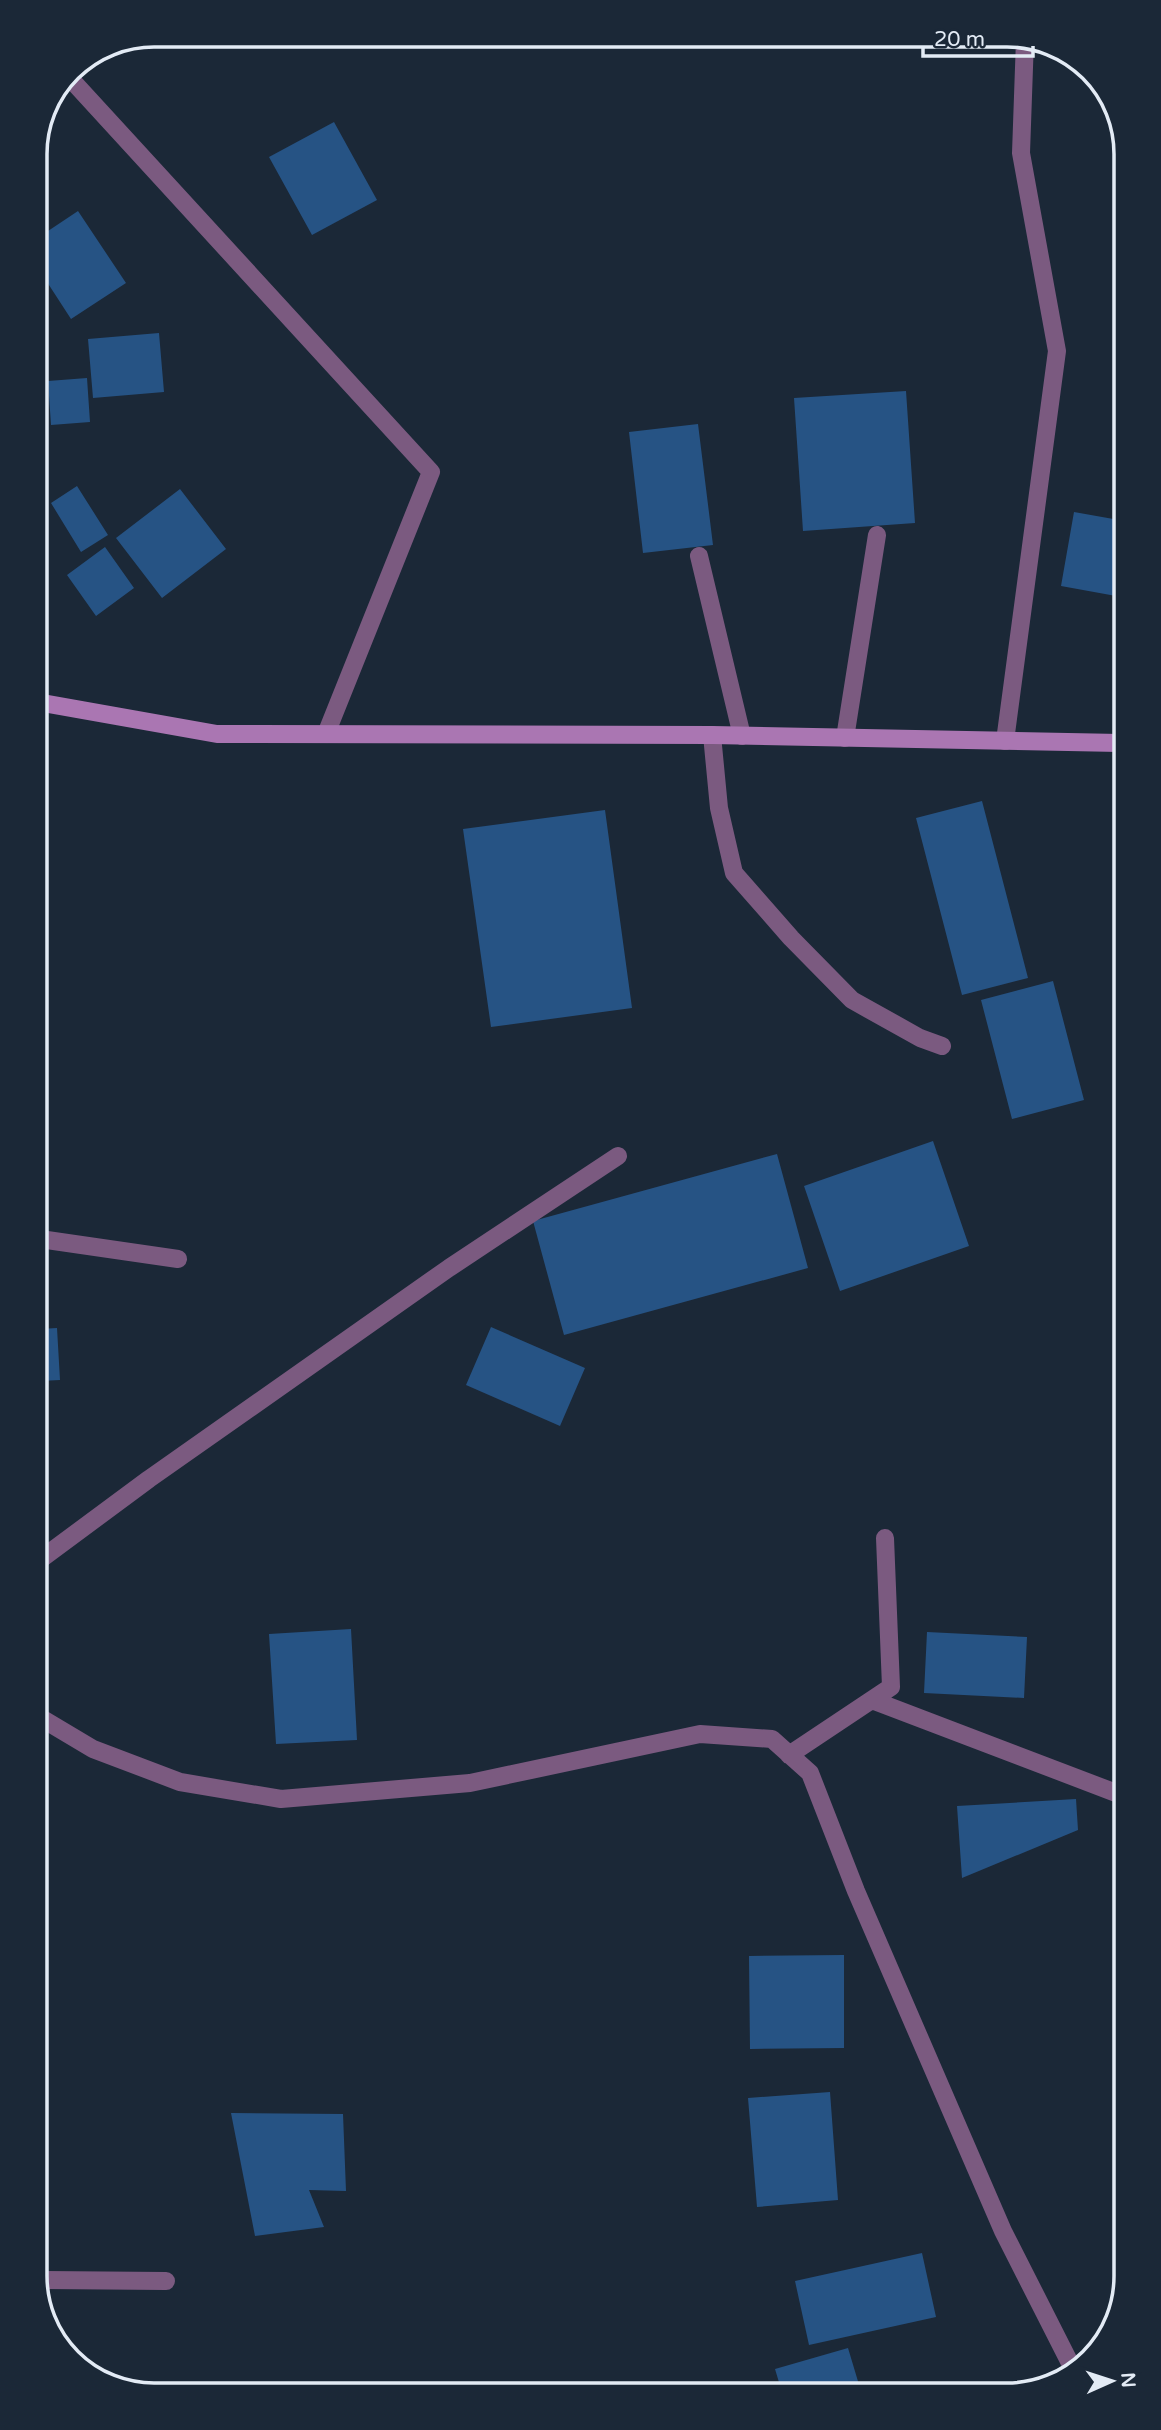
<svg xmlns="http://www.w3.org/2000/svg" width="1161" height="2430" font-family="'Varela Round',sans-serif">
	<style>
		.building { fill: #265384 }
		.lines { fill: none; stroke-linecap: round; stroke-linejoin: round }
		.lane { stroke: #7b5a80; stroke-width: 18 }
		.street { stroke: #7b5a80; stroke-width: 18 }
		.secondary { stroke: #aa76b2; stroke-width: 18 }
		.rim { fill: none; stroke: #e3ebf5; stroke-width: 3.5 }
	</style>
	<rect width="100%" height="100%" fill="#1b2837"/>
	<path class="building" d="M334 122 377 200 312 235 269 157Z
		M78 211 126 283 71 319 36 265V239Z
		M159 333 164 392 93 398 88 339Z
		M87 378 90 422 51 425 48 381Z
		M906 391 915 523 803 531 794 398Z
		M698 424 713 545 643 553 629 432Z
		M77 486 108 535 81 552 51 503Z
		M180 489 226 549 162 598 116 538Z
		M1074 512 1119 520V578L1116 596 1061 586Z
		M105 547 134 588 96 616 67 575Z
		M982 801 1028 978 962 995 916 818Z
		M605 810 632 1008 491 1027 463 829Z
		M1053 981 1084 1100 1012 1119 981 1000Z
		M933 1141 969 1246 840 1291 804 1186Z
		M777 1154 808 1268 564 1335 533 1221Z
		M491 1327 585 1368 560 1426 466 1385Z
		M57 1328 60 1380 40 1381V1329Z
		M351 1629 357 1740 276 1744 269 1634Z
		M927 1632 1027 1637 1024 1698 924 1693Z
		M1076 1799 1078 1830 962 1878 957 1806Z
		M844 1955V2048L750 2049 749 1956Z
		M830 2092 838 2200 757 2207 748 2098Z
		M231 2113 343 2114 346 2191 309 2190 324 2227 255 2236Z
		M922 2253 936 2317 809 2345 795 2281Z
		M848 2348 860 2388 781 2389 775 2369Z"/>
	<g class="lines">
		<path class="lane" d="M67 75 431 472 326 734
			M699 556 742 736
			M712 735 719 808 734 873 791 938 852 1000 920 1038 942 1046
			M845 738 877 535
			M1005 741 1057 351 1021 153 1025 39
			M40 1239 178 1259"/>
		<path class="street" d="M41 1559 149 1479 449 1268 618 1156
			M872 1700 1124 1796
			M41 1718 93 1749 180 1782 281 1799 470 1783 700 1734 772 1739 810 1773 856 1891 1003 2231 1073 2369
			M789 1755 891 1687 885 1538
			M44 2280 166 2281"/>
		<path class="secondary" d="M37 702 217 734 712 735 1120 743"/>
	</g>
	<path d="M0 0H1161V2430H0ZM154 47H1007A107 107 0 0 1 1114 154V2276A107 107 0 0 1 1007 2383H154A107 107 0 0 1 47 2276V154A107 107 0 0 1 154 47Z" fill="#1b2837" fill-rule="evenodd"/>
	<path class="rim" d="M154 47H1007A107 107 0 0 1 1114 154V2276A107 107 0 0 1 1007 2383H154A107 107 0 0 1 47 2276V154A107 107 0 0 1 154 47Z"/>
	<g transform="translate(1112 2381) rotate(87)" stroke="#1b2837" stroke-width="5" paint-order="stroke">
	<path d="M0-5L12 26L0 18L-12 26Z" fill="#e3ebf5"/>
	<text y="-10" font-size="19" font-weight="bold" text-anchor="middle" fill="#e3ebf5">N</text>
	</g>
	<path d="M923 46v10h110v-10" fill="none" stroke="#e3ebf5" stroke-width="3.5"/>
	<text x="934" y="46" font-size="21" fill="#e3ebf5" stroke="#1b2837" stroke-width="5" paint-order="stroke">20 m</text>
</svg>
